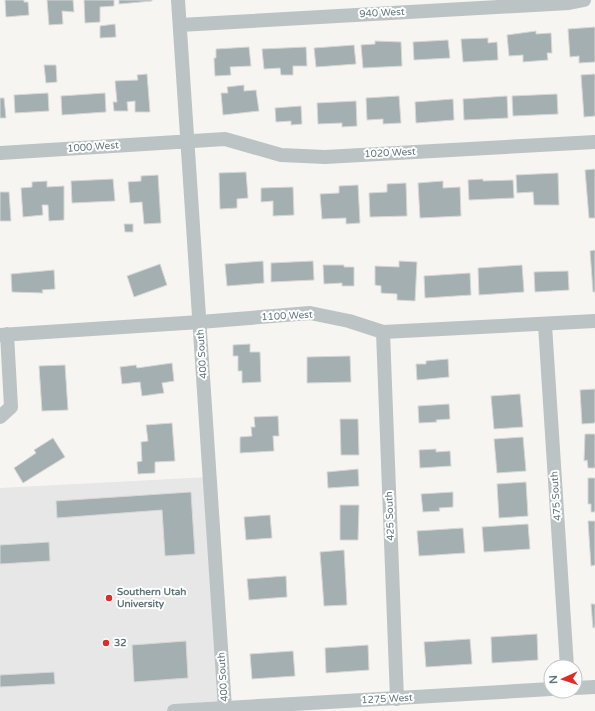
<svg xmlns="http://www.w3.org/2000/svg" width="595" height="711" font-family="'Varela Round',sans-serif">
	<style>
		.built { fill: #e6e7e6 }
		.building { fill: #a4afb2; stroke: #d7d7d5 }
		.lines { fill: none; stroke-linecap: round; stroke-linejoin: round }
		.minor { stroke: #bcc3c4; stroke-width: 14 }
		.poi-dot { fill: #dd2d2b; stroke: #fff; stroke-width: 1.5 }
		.labels { text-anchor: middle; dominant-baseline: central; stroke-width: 4; stroke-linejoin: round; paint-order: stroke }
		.street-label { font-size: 10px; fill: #62777c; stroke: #fff }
		.poi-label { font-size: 10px; font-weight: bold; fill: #62777c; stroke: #fff; text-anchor: start }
	</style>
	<rect width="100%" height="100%" fill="#f6f5f2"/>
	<path class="built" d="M210 477 225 708 174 711H0V488Z"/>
	<path class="building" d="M5 0H24V2H28L29 15 6 17Z
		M47 0H73L74 12 62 11 63 24 49 25Z
		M84 0H114V6L100 7V22L85 23Z
		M119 0H152V1L119 4Z
		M115 24 116 37 100 38V26Z
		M595 27V62L579 63V56L570 57 568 29Z
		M536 31V34L551 33 552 53H547L548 60 523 62V55L509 56 507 35Z
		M488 38V43L497 42 498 60 463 62 461 39Z
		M448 40 450 58 414 60 413 42Z
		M375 41 401 42 402 66 363 68 361 45 375 44Z
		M354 45 356 64 316 67 314 48Z
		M249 47 251 66 230 67 231 75 215 76 214 58H216V49Z
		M306 47 307 66H293V75H281L280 68 264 69 262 49Z
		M44 65H56L57 82 46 83Z
		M147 74 150 112H135V101L127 102 128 111H114L113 102H117L115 81 138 80 137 75Z
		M595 74V116L584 117 581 75Z
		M244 85V91L256 90 259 111 223 115 221 93H228L227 87Z
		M48 93 49 111 15 113 14 95Z
		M105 93 106 112 62 115 61 96Z
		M557 94 558 114 513 116 512 96Z
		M399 96 401 123 383 124V119L367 120 366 98Z
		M507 96 508 118 464 120 463 99Z
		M0 98H4L6 118H0Z
		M453 99 454 120 416 123 415 102Z
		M356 101 357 126 342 127V123L318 124 317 103Z
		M301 106 302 124 291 125V121L276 122 275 108Z
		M595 169V218H589L585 170Z
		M246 172 248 198 237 199V208L220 209 219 173Z
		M558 173 559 205H534L533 192 517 193 516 175Z
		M158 175 161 223 144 224 142 202 130 203 128 182 141 181V176Z
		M113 179 115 201 72 203 71 181Z
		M483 179V181L513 180 514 198 469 200 468 180Z
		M47 181V187L64 186V220L49 221 48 205H42L43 215 23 217 21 188 32 187V182Z
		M443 181V188L460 187 461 216 420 218 418 183Z
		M406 183 407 216 370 217 369 193 387 192V184Z
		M358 185 360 223 346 224V218L322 219 320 194 339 193V186Z
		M293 187 294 215 273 216V201L261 202V188Z
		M0 192H9L11 221H0Z
		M124 224H133V232H125Z
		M595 250V292H593L590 251Z
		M263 261 264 283 227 286 225 264Z
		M313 261 314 280 271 282V263Z
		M399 261 417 262 415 301 397 300V294L381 293V286L375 285V266L399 267Z
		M160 264 167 285 134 297 127 276Z
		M323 265H344V267H354V286H342V283L324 284Z
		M522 265 524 292 479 295 478 268Z
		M54 270 55 289 42 290 43 293 12 292 11 274Z
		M568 271 569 290 535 292 534 272Z
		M470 273 471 295 425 298 424 276Z
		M250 344V352H260L261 382 242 383V371H238V356H233V345Z
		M350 356 351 382 307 383V357Z
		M448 359 449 377 417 380 416 364H426V361Z
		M172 363 174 381 162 383 164 393 142 396 140 382 122 384 120 367 136 365 137 368Z
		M65 365 68 410 42 411 39 366Z
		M595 389V423L582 424 580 390Z
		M520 394 523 427 494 429 491 396Z
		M449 404 450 419 436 420 437 422 419 423 418 406Z
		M278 416 279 436H273L274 451 240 453V437L252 436 251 427H255L254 417Z
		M340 419H358L359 455H341Z
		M172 423 175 461 155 462V473L138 474 137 462 142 461 141 442 148 441 146 425Z
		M585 434H595V468H588L587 460 584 461Z
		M523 437 526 471 497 473 494 439Z
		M53 438 65 457 23 483 14 468 36 453 34 450Z
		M436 449V452L450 451 451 466 420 468 419 450Z
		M358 469 359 486 328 488 327 472Z
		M588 478H595V512H591V504H588Z
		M526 482 528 516 499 518 497 484Z
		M191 492 195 554 165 556 162 510 57 518 56 501Z
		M453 492V507L439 508 440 511 423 512 421 494Z
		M340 505H359L358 540H340Z
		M270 515 272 538 246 540 244 517Z
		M588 521H595V565L591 566Z
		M528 524 530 549 484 552 482 527Z
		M463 528 465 553 419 556 417 531Z
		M49 542 50 561 0 564V545Z
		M344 550 347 605 324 606 320 552Z
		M286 576 287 597 249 600 247 579Z
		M591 604H595V627L593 628Z
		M537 634 538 660 492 663 491 637Z
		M470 639 472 664 426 667 424 642Z
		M186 641 188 678 134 682 132 645Z
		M368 645 369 670 326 673 325 648Z
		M293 651 295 676 252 679 250 654Z
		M54 672 55 684 0 687V675Z"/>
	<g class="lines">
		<path class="minor" d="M178 0 225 708
			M180 25 569 3 584 0
			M0 153 225 139 281 155 325 157 595 142
			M545 325 567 667
			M383 332 397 699
			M0 335 200 322 310 313 349 321 383 332 595 321
			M0 417 11 407 7 334
			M575 688 595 687
			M174 711 551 689"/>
	</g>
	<g class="poi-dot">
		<circle cx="109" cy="598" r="4"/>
		<circle cx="106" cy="643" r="4"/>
	</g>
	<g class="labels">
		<g class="street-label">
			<text transform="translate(382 13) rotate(-3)">940 West</text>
			<text transform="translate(93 147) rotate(-4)">1000 West</text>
			<text transform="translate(390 153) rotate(-3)">1020 West</text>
			<text transform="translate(287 316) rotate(-3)">1100 West</text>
			<text transform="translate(202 354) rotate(-94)">400 South</text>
			<text transform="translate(556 496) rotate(-94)">475 South</text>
			<text transform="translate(390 516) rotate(-92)">425 South</text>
			<text transform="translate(223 677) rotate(-94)">400 South</text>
			<text transform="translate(387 699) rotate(-3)">1275 West</text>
		</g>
		<g class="poi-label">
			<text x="117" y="592">Southern Utah<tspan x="117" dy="12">University</tspan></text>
			<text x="114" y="643">32</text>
		</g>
	</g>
	<g transform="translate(563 679) rotate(267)"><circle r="19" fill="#ffffff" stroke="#c0c9cb"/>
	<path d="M0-3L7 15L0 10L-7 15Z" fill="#dd2d2b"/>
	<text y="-6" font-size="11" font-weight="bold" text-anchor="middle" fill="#62777c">N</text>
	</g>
</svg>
